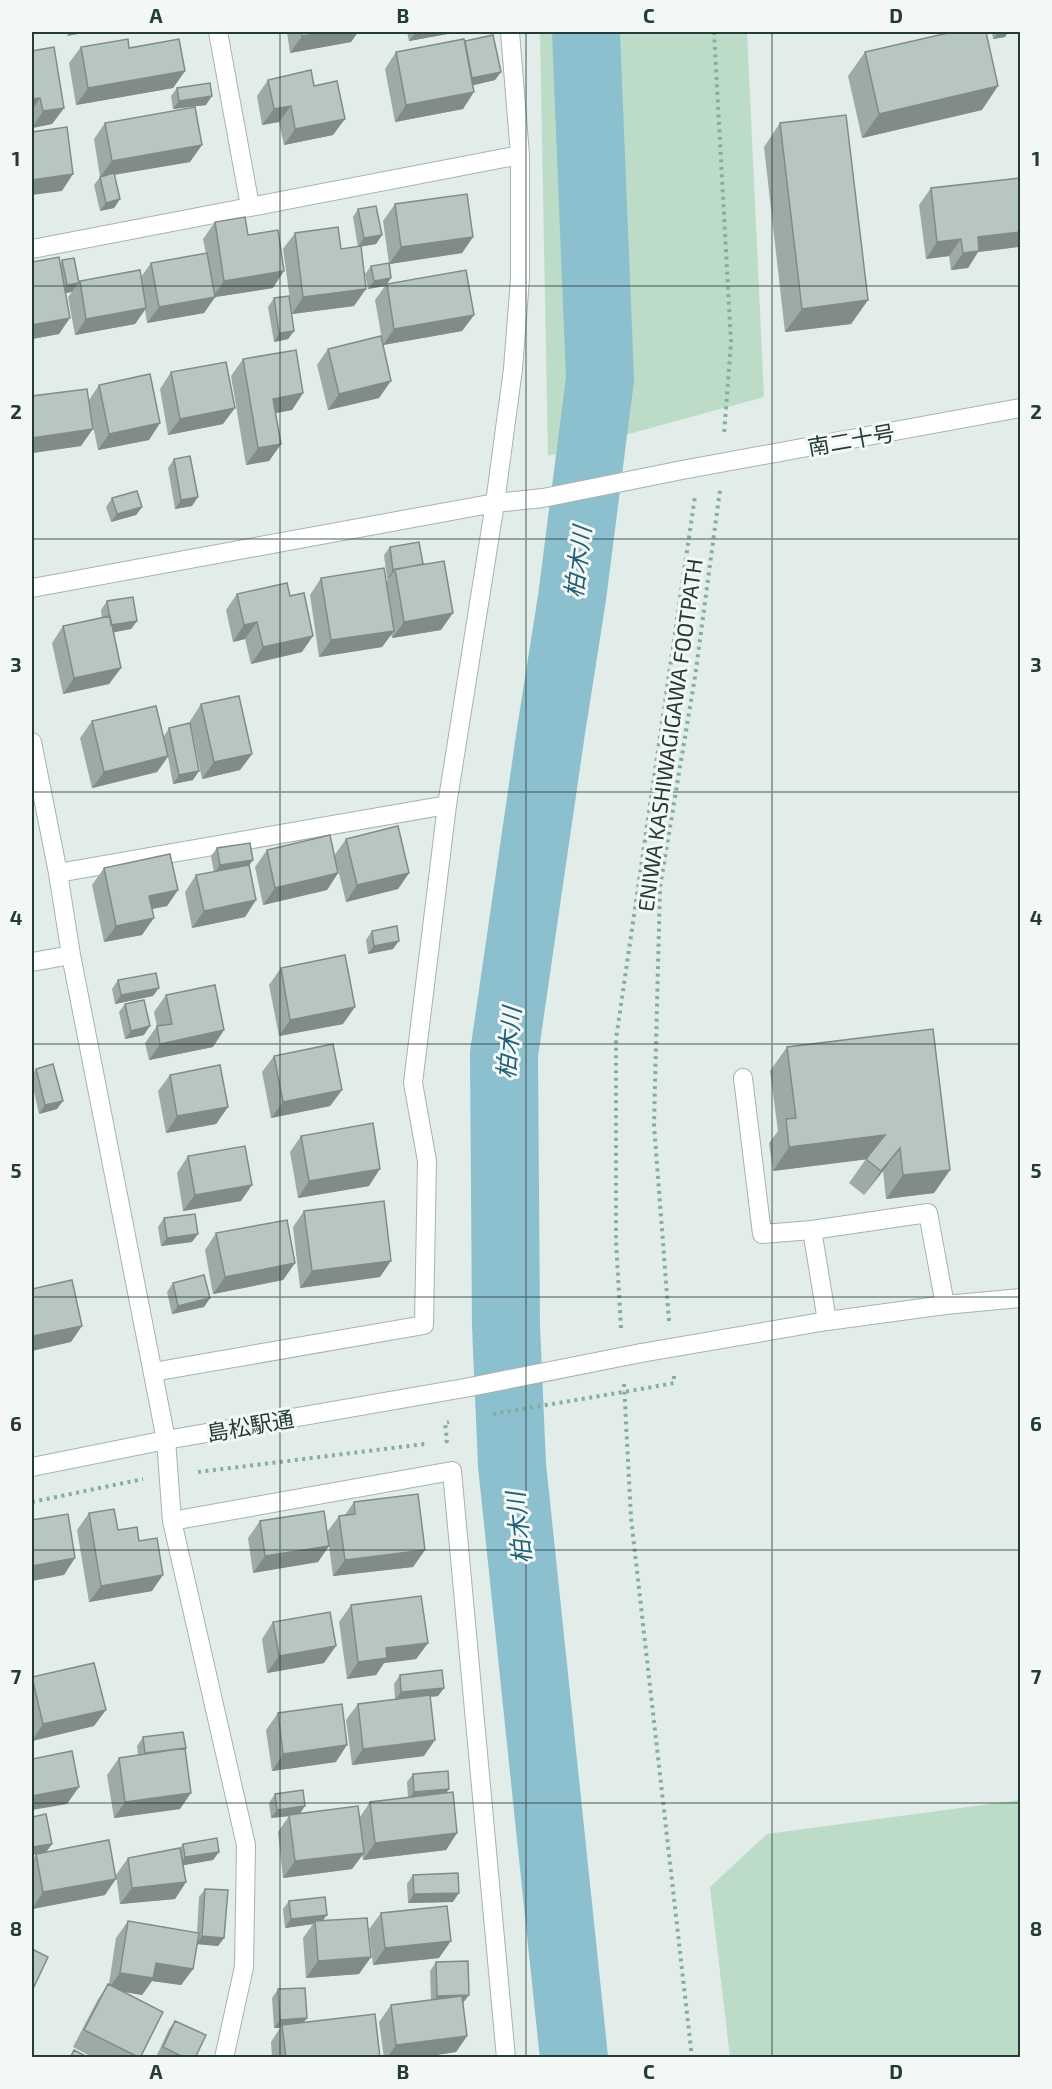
<svg xmlns="http://www.w3.org/2000/svg" width="1052" height="2089" font-family="'Exo 2','Noto Sans JP',sans-serif">
	<style>
		.green { fill: #bcdcc7 }
		.lines { fill: none; stroke-linecap: round; stroke-linejoin: round }
		.river { stroke: #8dc0ce; stroke-width: 68 }
		.minor-casing { stroke: #a5b4af; stroke-width: 20 }
		.path { stroke: #84aea4; stroke-width: 4; stroke-dasharray: 3 4.5; stroke-linecap: butt }
		.minor { stroke: #fff; stroke-width: 18 }
		.minor-bridge-casing { stroke: #a5b4af; stroke-width: 20; stroke-linecap: butt }
		.path-bridge { stroke: #84aea4; stroke-width: 4; stroke-dasharray: 3 4.5; stroke-linecap: butt }
		.minor-bridge { stroke: #fff; stroke-width: 18 }
		.wall { fill: #9eaaa6 }
		.shaded-wall { fill: #818b87 }
		.building { fill: #b8c6c1; stroke: #818b87; stroke-width: 1.5 }
		.grid { fill: none; stroke: #233c37; stroke-width: 1.5; stroke-opacity: 0.55 }
		.labels { text-anchor: middle; dominant-baseline: central; stroke-width: 6; stroke-linejoin: round; paint-order: stroke }
		.street-label { font-size: 22px; fill: #233c37; stroke: #f3f8f6 }
		.water-label { font-size: 24px; font-style: italic; fill: #206175; stroke: #f3f8f6 }
		.neatline { fill: none; stroke: #233c37; stroke-width: 2 }
		.grid-label { font-size: 20px; text-anchor: middle; font-weight: bold; fill: #233c37 }
	</style>
	<rect width="100%" height="100%" fill="#e2ece8"/>
	<path class="green" d="M540 32H747L764 397 548 456Z
		M1020 1800V2057H730L710 1887 767 1834Z"/>
	<g class="lines">
		<path class="river" d="M574 2058 512 1465 506 1326 504 1054 551 731 572 598 600 379 586 32"/>
		<g class="minor-casing">
			<path id="minor" d="M218 32 250 206
				M32 249 520 155
				M32 588 495 503 543 498 682 470 1020 408
				M32 742 58 873 71 955 166 1440 172 1521 246 1845 244 1967 224 2058
				M58 873 447 805
				M32 962 71 955
				M743 1078 762 1234 812 1230
				M827 1321 812 1230 928 1213 945 1305
				M641 1353 827 1321 945 1305 1020 1298
				M153 1372 424 1325 427 1161 413 1083 447 805 495 503 513 369 520 279V155L510 32
				M32 1467 166 1440 470 1387
				M172 1521 452 1471 506 2058"/>
		</g>
		<path class="path" d="M714 32 731 342 724 435
			M669 1321 654 1125 660 887 695 677 720 490
			M621 1328 616 1241V1039L695 496
			M624 1384 631 1518 692 2058
			M641 1389 674 1383V1376
			M445 1442 447 1441 445 1423 449 1422
			M198 1472 425 1444
			M32 1502 143 1479"/>
		<use href="#minor" class="minor"/>
		<g class="minor-bridge-casing">
			<path id="minor-bridge" d="M470 1387 641 1353"/>
		</g>
		<path class="path-bridge" d="M493 1414 641 1389"/>
		<use href="#minor-bridge" class="minor-bridge"/>
	</g>
	<path class="wall" d="M287 32H358L351 42 290 53Z
		M407 32H453V33L409 41Z
		M992 32H1008L1005 37 993 39Z
		M465 41 501 72 495 80 473 85 463 109 395 122 385 69 396 52Z
		M81 47 129 48 185 71 173 88 76 105 69 63Z
		M32 51 64 108 52 124 32 128Z
		M865 52 982 110 862 138 848 76Z
		M268 80 314 86 333 135 284 145 279 122 262 125 257 96Z
		M177 88 206 105 173 109 171 96Z
		M105 123 190 162 114 175 120 199 114 208 100 211 94 185 100 177 94 139Z
		M780 123 868 300 851 324 785 332 764 147Z
		M931 188 1019 247 978 252 968 268 951 270 949 256 926 259 919 205Z
		M395 204 473 237 462 253 390 264 391 278 387 284 474 315 462 331 383 345 375 300 385 286 368 289 365 274 371 266 389 263 383 221Z
		M358 209 382 235 376 244 358 247 354 306 292 314 283 249 295 233 341 249 358 247 353 217Z
		M215 222 248 235 273 288 215 297 204 313 147 323 145 310 135 324 75 335 68 297 72 292 65 293 59 334 32 339V262L60 264 62 260 79 282 141 277 151 263 206 254 203 239Z
		M274 298 294 331 288 339 274 342 268 307Z
		M328 349 379 398 328 410 317 365Z
		M243 359 303 393 292 410 275 413 281 444 269 461 246 465 231 376Z
		M171 372 223 424 168 435 160 389Z
		M99 385 160 423 149 440 98 450 92 421 81 446 32 453V396L89 400Z
		M174 459 192 506 175 509 168 468Z
		M112 498 142 507 136 515 111 522 106 507Z
		M390 547 423 564 441 630 392 638 391 634 382 647 319 657 310 595 321 578 386 582 389 578 387 579 384 555Z
		M237 594 302 652 251 664 245 639 233 642 226 610Z
		M107 601 137 621 131 629 113 632 121 668 109 684 63 694 52 643 63 626 102 618 101 610Z
		M201 704 252 754 240 770 202 779 190 721Z
		M92 721 164 736 169 728 193 780 173 784 168 757 157 772 92 788 80 738Z
		M346 839 409 873 398 889 346 902 336 861 338 873 327 890 263 905 255 867 267 850 334 856Z
		M217 848 253 860 249 865 256 900 245 917 192 928 185 892 196 875 214 872 211 856Z
		M104 868 178 890 167 906 152 909 142 935 104 942 92 885Z
		M372 931 393 949 368 954 366 940Z
		M281 968 343 1024 279 1036 269 985Z
		M118 980 153 996 115 1004 112 989Z
		M166 995 213 1047 149 1060 145 1043 157 1026 154 1012Z
		M125 1004 144 1035 125 1039 119 1012Z
		M787 1047 950 1170 934 1193 886 1199 883 1171 864 1195 849 1183 866 1159 773 1171 769 1143 778 1131 770 1071Z
		M274 1056 342 1090 330 1106 271 1118 262 1072Z
		M36 1069 57 1109 39 1114 32 1083V1075Z
		M170 1075 228 1107 216 1124 166 1133 158 1091Z
		M301 1136 369 1186 298 1198 290 1152Z
		M188 1156 241 1201 183 1211 177 1173Z
		M304 1211 380 1277 300 1288 293 1227Z
		M164 1218 192 1242 161 1246 158 1227Z
		M216 1233 295 1263 283 1280 213 1294 205 1250Z
		M173 1283 210 1298 204 1307 172 1314 167 1292Z
		M354 1502 425 1550 413 1567 333 1576 329 1546 318 1562 253 1573 248 1538 260 1521 327 1532 339 1516 345 1515Z
		M89 1513 118 1530 139 1541 152 1591 89 1602 77 1530Z
		M351 1605 428 1643 416 1659 384 1663 376 1675 347 1679 339 1622Z
		M273 1622 324 1663 267 1673 262 1639Z
		M400 1675 444 1688 438 1696 430 1697 424 1756 352 1765 346 1720 358 1704 395 1699 394 1684Z
		M32 1677 94 1726 32 1741Z
		M278 1713 336 1762 272 1771 266 1730Z
		M143 1737 185 1749 180 1809 114 1818 107 1775 119 1758 138 1755 137 1746Z
		M413 1774 449 1789 446 1793 457 1833 446 1850 363 1860 362 1855 352 1869 283 1878 278 1832 289 1816 271 1818 269 1803 275 1794 299 1814 360 1817 370 1802 408 1798 407 1782Z
		M52 1844 46 1852 105 1895 32 1909V1861L36 1854 42 1853Z
		M183 1844 219 1852 213 1860 183 1865 186 1882 175 1899 120 1904 116 1875 128 1858 180 1848Z
		M413 1875 453 1902 408 1903 407 1884Z
		M205 1889 224 1938 218 1946 197 1944 193 1969 181 1985 152 1981 142 1995 124 1992 140 2058H94L73 2047 97 2001 108 1984H109L116 1938 128 1921 197 1933 199 1897Z
		M289 1901 323 1920 371 1957 359 1974 306 1978 303 1938 313 1924 285 1928 283 1909Z
		M381 1913 439 1958 373 1965 369 1929Z
		M436 1962 463 2003 467 2036 456 2052 416 2058H384L379 2022 391 2005 431 2000 430 1971Z
		M278 1989 303 2023 380 2058H272L271 2042 280 2028H274L272 1998Z
		M175 2021 195 2058H161L157 2055 169 2029Z"/>
	<path class="shaded-wall" d="M70 32H89L67 36Z
		M329 32H358L351 42 290 53 302 36Z
		M416 32H453V33L409 41Z
		M999 32H1008L1005 37 993 39Z
		M185 71 173 88 76 105 88 88Z
		M501 72 495 80 466 87 472 78Z
		M998 86 982 110 862 138 879 114Z
		M474 92 463 109 395 122 406 105Z
		M212 96 206 105 173 109 179 101Z
		M40 98 32 110V99Z
		M291 106 279 122 262 125 274 109Z
		M64 108 52 124 32 128 43 111Z
		M345 119 333 135 284 145 295 129Z
		M202 145 190 162 100 177 112 161Z
		M73 174 62 191 32 195V180Z
		M120 199 114 208 100 211 106 203Z
		M1020 232V246L1019 247 978 252 968 268 951 270 963 253 978 237Z
		M382 235 376 244 358 247 364 238Z
		M473 237 462 253 389 264 401 247Z
		M961 239 949 256 926 259 937 242Z
		M284 271 273 288 215 297 204 313 147 323 159 307 213 297 224 281Z
		M391 278 385 286 368 289 374 281Z
		M78 283 72 292 61 294 67 285Z
		M366 289 354 306 292 314 303 297Z
		M868 300 851 324 785 332 802 309Z
		M146 308 135 324 75 335 86 319Z
		M474 315 462 331 383 345 394 329Z
		M70 318 59 334 32 339V325Z
		M294 331 288 339 274 342 279 333Z
		M391 381 379 398 328 410 339 394Z
		M303 393 292 410 261 416 273 399Z
		M235 408 223 424 168 435 180 419Z
		M160 423 149 440 98 450 109 434Z
		M93 429 81 446 32 453V438Z
		M281 444 269 461 246 465 258 448Z
		M198 497 192 506 175 509 181 500Z
		M142 507 136 515 111 522 117 514Z
		M393 570H395L389 578 387 579Z
		M453 613 441 630 392 638 404 622Z
		M137 621 131 629 105 634 111 625Z
		M257 622 245 639 233 642 244 625Z
		M394 631 382 647 319 657 331 640Z
		M313 636 302 652 251 664 263 647Z
		M121 668 109 684 63 694 74 678Z
		M252 754 240 770 202 779 214 762Z
		M168 756 157 772 92 788 104 772Z
		M199 771 193 780 173 784 179 775Z
		M253 860 247 868 214 874 220 865Z
		M338 873 327 890 263 905 275 888Z
		M409 873 398 889 346 902 357 885Z
		M178 890 167 906 137 912 149 896Z
		M256 900 245 917 192 928 204 911Z
		M154 918 142 935 104 942 116 926Z
		M399 941 393 949 368 954 374 946Z
		M159 988 153 996 115 1004 121 995Z
		M355 1007 343 1024 279 1036 290 1020Z
		M150 1026 144 1035 125 1039 131 1031Z
		M224 1030 213 1047 149 1060 160 1044Z
		M342 1090 330 1106 271 1118 283 1102Z
		M63 1101 57 1109 39 1114 45 1105Z
		M228 1107 216 1124 166 1133 177 1116Z
		M885 1135 869 1159 773 1171 789 1147Z
		M900 1148 883 1171 864 1195 881 1171Z
		M380 1169 369 1186 298 1198 309 1181Z
		M950 1170 934 1193 886 1199 903 1175Z
		M252 1185 241 1201 183 1211 195 1195Z
		M198 1234 192 1242 161 1246 167 1238Z
		M391 1261 380 1277 300 1288 312 1271Z
		M295 1263 283 1280 213 1294 225 1277Z
		M210 1298 204 1307 172 1314 178 1306Z
		M82 1326 71 1342 32 1351V1339L33 1336Z
		M329 1546 318 1562 253 1573 265 1556Z
		M425 1550 413 1567 333 1576 345 1560Z
		M75 1558 64 1575 32 1581V1566Z
		M163 1575 152 1591 89 1602 101 1586Z
		M428 1643 416 1659 384 1663 376 1675 347 1679 358 1662 386 1648Z
		M336 1646 324 1663 267 1673 279 1656Z
		M444 1688 438 1696 395 1700 401 1692Z
		M106 1710 94 1726 32 1741 43 1724Z
		M435 1740 424 1756 352 1765 363 1749Z
		M347 1745 336 1762 272 1771 283 1754Z
		M186 1748 180 1756 139 1761 145 1753Z
		M79 1787 67 1804 32 1810V1796Z
		M449 1789 443 1797 408 1800 414 1792Z
		M191 1793 180 1809 114 1818 125 1802Z
		M305 1806 299 1815 271 1818 277 1810Z
		M457 1833 446 1850 363 1860 375 1843Z
		M52 1844 46 1852 32 1855V1847Z
		M219 1852 213 1860 179 1866 185 1857Z
		M364 1853 352 1869 283 1878 295 1861Z
		M116 1879 105 1895 32 1909 43 1892Z
		M186 1882 175 1899 120 1904 132 1888Z
		M459 1893 453 1902 408 1903 414 1894Z
		M327 1915 321 1923 315 1921 313 1924 285 1928 291 1919Z
		M202 1936 224 1938 218 1946 196 1944Z
		M451 1941 439 1958 373 1965 385 1948Z
		M371 1957 359 1974 306 1978 318 1961Z
		M156 1963 193 1969 181 1985 152 1981 142 1995 108 1989 120 1973Z
		M469 1995 463 2003 432 2005 437 1996Z
		M307 2018 301 2026 282 2025 280 2028H274L280 2020Z
		M467 2036 456 2052 416 2058H387L396 2045Z"/>
	<path class="building" d="M301 32H329L302 36Z
		M952 32H986L998 86 879 114 865 52Z
		M493 35 501 72 472 78 465 41Z
		M128 39 129 48 179 39 185 71 88 88 81 47Z
		M464 39 474 92 406 105 396 52Z
		M54 47 64 108 43 111 40 98 32 99V51Z
		M311 70 314 86 337 81 345 119 295 129 291 106 274 109 268 80Z
		M210 83 212 96 179 101 177 88Z
		M195 107 202 145 112 161 105 123Z
		M846 115 868 300 802 309 780 123Z
		M67 127 73 174 32 180V132Z
		M114 173 120 199 106 203 100 177Z
		M1020 178V232L978 237 979 251 963 253 961 239 937 242 931 188Z
		M467 194 473 237 401 247 395 204Z
		M376 206 382 235 364 238 358 209Z
		M245 217 248 235 278 230 284 271 224 281 215 222Z
		M338 227 341 249 361 246 366 289 303 297 295 233Z
		M207 253 215 297 159 307 151 263Z
		M59 257 70 318 32 325V262Z
		M74 258 79 283 67 285 62 260Z
		M389 263 391 278 374 281 371 266Z
		M140 270 146 308 86 319 80 281Z
		M466 270 474 315 394 329 387 284Z
		M289 296 294 331 279 333 274 298Z
		M381 336 391 381 339 394 328 349Z
		M296 350 303 393 273 399 281 444 258 448 243 359Z
		M226 362 235 408 180 419 171 372Z
		M150 374 160 423 109 434 99 385Z
		M87 389 93 429 32 438V396Z
		M190 456 198 497 181 500 174 459Z
		M137 491 142 507 117 514 112 498Z
		M419 542 423 564 393 570 390 547Z
		M444 561 453 613 404 622 395 569Z
		M384 568 394 631 331 640 321 578Z
		M287 583 290 596 304 593 313 636 263 647 257 622 244 625 237 594Z
		M133 597 137 621 111 625 107 601Z
		M110 616 121 668 74 678 63 626Z
		M239 696 252 754 214 762 201 704Z
		M156 706 168 756 104 772 92 721Z
		M190 723 199 771 179 775 169 728Z
		M398 826 409 873 357 885 346 839Z
		M330 835 338 873 275 888 267 850Z
		M250 843 253 860 220 865 217 848Z
		M170 854 178 890 149 896 154 918 116 926 104 868Z
		M249 865 256 900 204 911 196 875Z
		M397 926 399 941 374 946 372 931Z
		M345 955 355 1007 290 1020 281 968Z
		M156 973 159 988 121 995 118 980Z
		M215 985 224 1030 160 1044 157 1026 172 1024 166 995Z
		M144 1000 150 1026 131 1031 125 1004Z
		M933 1029 950 1170 903 1175 900 1148 881 1171 866 1159 885 1135 789 1147 786 1119 796 1118 787 1047Z
		M333 1044 342 1090 283 1102 274 1056Z
		M53 1064 63 1101 45 1105 36 1069Z
		M220 1065 228 1107 177 1116 170 1075Z
		M373 1123 380 1169 309 1181 301 1136Z
		M245 1146 252 1185 195 1195 188 1156Z
		M384 1201 391 1261 312 1271 304 1211Z
		M195 1214 198 1234 167 1238 164 1218Z
		M287 1220 295 1263 225 1277 216 1233Z
		M204 1275 210 1298 178 1306 173 1283Z
		M72 1280 82 1326 33 1336 32 1328V1289Z
		M418 1494 425 1550 345 1560 339 1516 355 1514 354 1502Z
		M114 1509 118 1530 137 1527 139 1541 157 1538 163 1575 101 1586 89 1513Z
		M324 1511 329 1546 265 1556 260 1521Z
		M68 1514 75 1558 32 1566V1520Z
		M421 1596 428 1643 386 1648 387 1658 358 1662 351 1605Z
		M330 1612 336 1646 279 1656 273 1622Z
		M94 1663 106 1710 43 1724 32 1677Z
		M442 1670 444 1688 401 1692 400 1675Z
		M430 1695 435 1740 363 1749 358 1704Z
		M342 1704 347 1745 283 1754 278 1713Z
		M183 1732 186 1748 145 1753 143 1737Z
		M185 1748 191 1793 125 1802 119 1758Z
		M72 1751 79 1787 32 1796V1759Z
		M448 1771 449 1789 414 1792 413 1774Z
		M303 1790 305 1806 277 1810 275 1794Z
		M453 1792 457 1833 375 1843 370 1802Z
		M358 1806 364 1853 295 1861 289 1815Z
		M46 1814 52 1844 32 1847V1817Z
		M217 1838 219 1852 185 1857 183 1844Z
		M109 1840 116 1879 43 1892 36 1854Z
		M180 1848 186 1882 132 1888 128 1858Z
		M458 1873 459 1893 414 1894 413 1875Z
		M205 1889 228 1890 224 1938 202 1936Z
		M325 1897 327 1915 291 1919 289 1901Z
		M447 1906 451 1941 385 1948 381 1913Z
		M367 1918 371 1957 318 1961 315 1921Z
		M128 1921 199 1933 193 1969 156 1963 153 1978 120 1973Z
		M32 1949 48 1957 32 1991Z
		M468 1961 469 1995 437 1996 436 1962Z
		M108 1984 163 2012 140 2058 84 2030Z
		M305 1988 307 2018 280 2020 278 1989Z
		M462 1996 467 2036 396 2045 391 2005Z
		M375 2014 380 2058H286L282 2025Z
		M175 2021 206 2035 195 2058H185L163 2047Z
		M74 2050 89 2058H70Z"/>
	<path class="grid" d="M280 32V2058M526 32V2058M772 32V2058M32 286H1020M32 539H1020M32 792H1020M32 1044H1020M32 1297H1020M32 1550H1020M32 1803H1020"/>
	<g class="labels">
		<g class="street-label">
			<text transform="translate(851 439) rotate(-10)">南二十号</text>
			<text transform="translate(669 735) rotate(-82)">ENIWA KASHIWAGIGAWA FOOTPATH</text>
			<text transform="translate(250 1425) rotate(-10)">島松駅通</text>
		</g>
		<g class="water-label">
			<text transform="translate(577 562) rotate(-83)">柏木川</text>
			<text transform="translate(508 1043) rotate(-85)">柏木川</text>
			<text transform="translate(518 1528) rotate(-96)">柏木川</text>
		</g>
	</g>
	<rect width="1052" height="2089" fill="none" stroke="#f3f8f6" stroke-width="66"/>
	<rect x="33" y="33" width="986" height="2023" class="neatline"/>
	<g class="grid-label">
		<text x="156" y="23">A</text>
		<text x="403" y="23">B</text>
		<text x="649" y="23">C</text>
		<text x="896" y="23">D</text>
		<text x="16" y="166">1</text>
		<text x="1036" y="166">1</text>
		<text x="16" y="419">2</text>
		<text x="1036" y="419">2</text>
		<text x="16" y="672">3</text>
		<text x="1036" y="672">3</text>
		<text x="16" y="925">4</text>
		<text x="1036" y="925">4</text>
		<text x="16" y="1178">5</text>
		<text x="1036" y="1178">5</text>
		<text x="16" y="1431">6</text>
		<text x="1036" y="1431">6</text>
		<text x="16" y="1684">7</text>
		<text x="1036" y="1684">7</text>
		<text x="16" y="1936">8</text>
		<text x="1036" y="1936">8</text>
		<text x="156" y="2079">A</text>
		<text x="403" y="2079">B</text>
		<text x="649" y="2079">C</text>
		<text x="896" y="2079">D</text>
	</g>
</svg>
